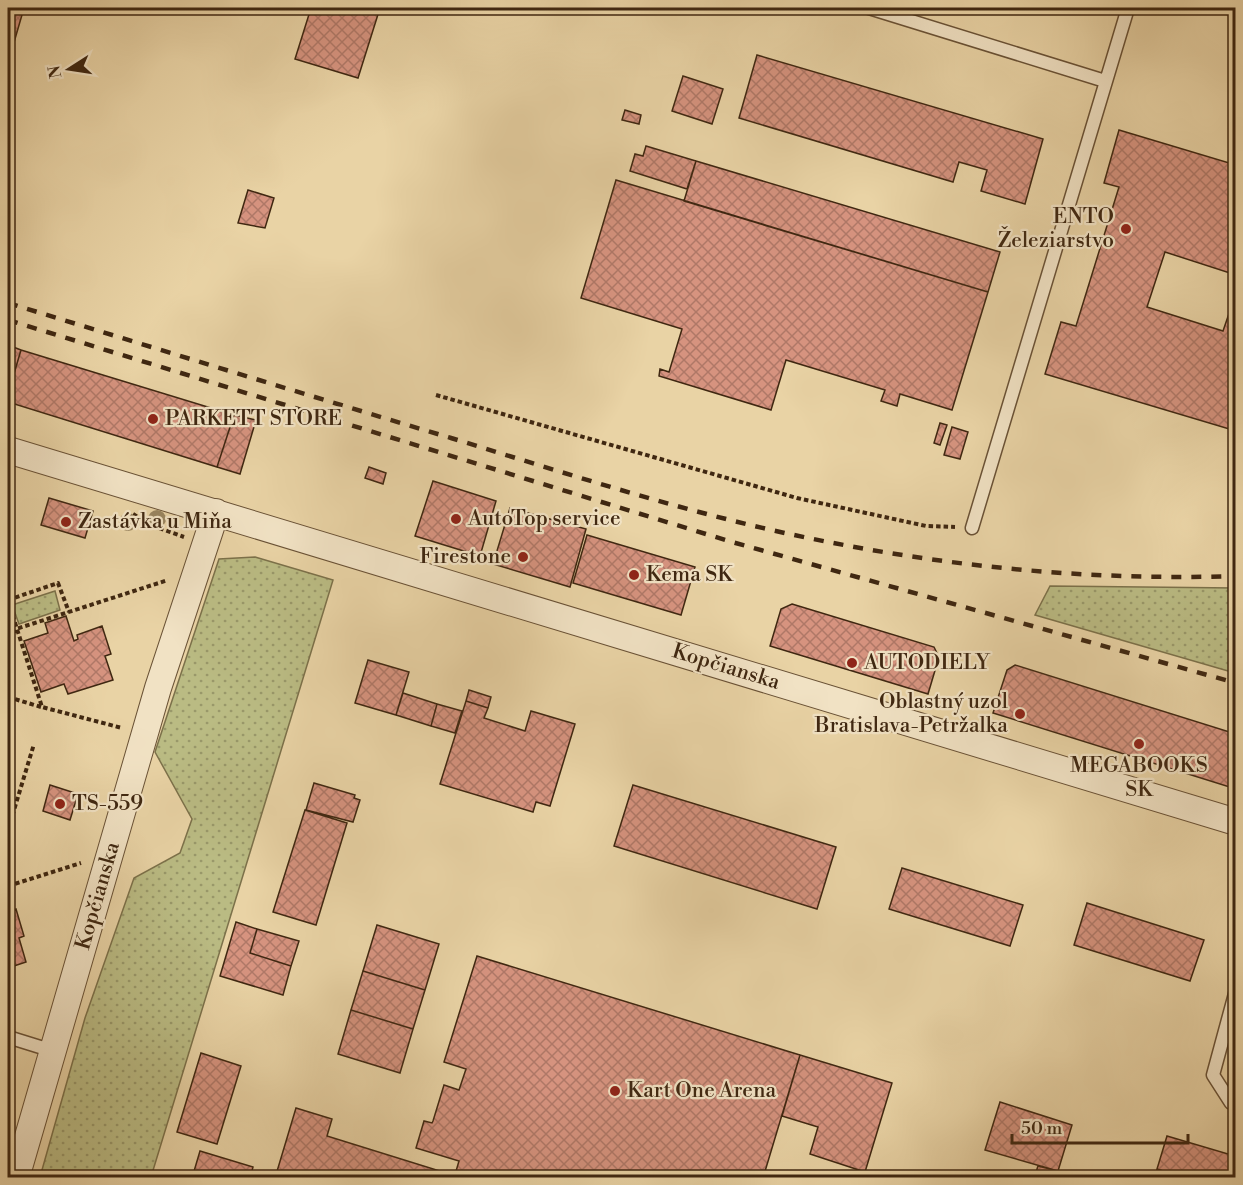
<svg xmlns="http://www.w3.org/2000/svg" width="1243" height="1185" font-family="'Libre Bodoni',serif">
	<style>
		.green { fill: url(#green-dots); stroke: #7c714a; stroke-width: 1.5 }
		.building { fill: url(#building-cross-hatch); stroke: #3f2711; stroke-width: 1.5 }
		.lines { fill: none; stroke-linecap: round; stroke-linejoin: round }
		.service-casing { stroke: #6a5236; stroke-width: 15 }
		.minor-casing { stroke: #6a5236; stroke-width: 28 }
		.path { stroke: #3f2711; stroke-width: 4; stroke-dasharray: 4.5 3; stroke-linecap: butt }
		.service { stroke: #f1e2c4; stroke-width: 12 }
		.minor { stroke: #f1e2c4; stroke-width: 26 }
		.rail { stroke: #3f2711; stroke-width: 4.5; stroke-dasharray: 10 10; stroke-linecap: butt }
		.tree { fill: #998560 }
		.poi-dot { fill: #8f2418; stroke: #f1e2c4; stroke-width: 2 }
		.labels { text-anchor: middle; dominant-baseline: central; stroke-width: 4.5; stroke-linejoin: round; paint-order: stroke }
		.poi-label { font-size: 21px; fill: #3f2711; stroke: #f1e2c4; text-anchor: start }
		.street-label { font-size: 21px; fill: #3f2711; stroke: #f1e2c4 }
	</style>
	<defs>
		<pattern id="green-dots" width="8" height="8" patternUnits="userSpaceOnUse" patternTransform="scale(1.5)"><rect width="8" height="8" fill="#babb83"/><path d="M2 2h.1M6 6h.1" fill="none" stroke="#99986a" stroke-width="1.8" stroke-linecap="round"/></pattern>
		<pattern id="building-cross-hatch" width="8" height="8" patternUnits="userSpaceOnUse" patternTransform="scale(1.5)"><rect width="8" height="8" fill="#d6937f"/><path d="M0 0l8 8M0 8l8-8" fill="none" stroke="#af7867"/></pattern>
	</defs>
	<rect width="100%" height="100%" fill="#e9d3a5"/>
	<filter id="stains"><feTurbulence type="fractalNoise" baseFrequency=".00333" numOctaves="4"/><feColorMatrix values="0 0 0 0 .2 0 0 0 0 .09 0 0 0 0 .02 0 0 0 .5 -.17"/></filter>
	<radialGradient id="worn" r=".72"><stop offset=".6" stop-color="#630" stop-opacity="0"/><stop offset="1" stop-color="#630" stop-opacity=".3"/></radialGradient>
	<path class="green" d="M255 557 333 580 151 1177H40L85 1018 134 878 180 853 192 819 155 752 219 559Z
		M1050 586 1235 588V673L1035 615Z
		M55 591 60 610 19 624 12 605Z"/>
	<path class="building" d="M8 8H24L8 63Z
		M311 8H380L358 78 295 59Z
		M1205 8H1236V17L1215 11Z
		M757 55 1043 139 1025 204 981 191 987 170 959 162 953 182 739 118Z
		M683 76 723 89 712 124 672 111Z
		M625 110 641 115 639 124 622 120Z
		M1119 130 1236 165V275L1165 252 1147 307 1223 331 1236 293V431L1045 374 1061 322 1076 326 1119 187 1104 183Z
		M646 146 696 161 687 189 630 171 635 154 643 156Z
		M696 161 1000 252 988 292 684 201Z
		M616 180 988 292 952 410 900 394 897 406 881 401 885 390 786 360 771 410 659 376 660 369 669 372 682 329 581 298Z
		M248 190 274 198 265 228 238 223Z
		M8 345 21 350 8 394Z
		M21 350 234 415 217 467 8 402V394Z
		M234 415 256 420 240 474 217 467Z
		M940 423 947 425 940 445 934 443Z
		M952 427 968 432 960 459 944 455Z
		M369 467 386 473 383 484 365 478Z
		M433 481 496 501 480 556 415 536Z
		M49 498 93 511 85 538 41 525Z
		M510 508 586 529 570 587 493 564Z
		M587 535 695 567 681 615 573 583Z
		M792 604 934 647 939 657 928 694 770 646 781 609Z
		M66 616 74 641 78 639 77 635 102 626 111 654 105 656 113 680 68 694 64 684 41 692 24 641 48 633 45 623Z
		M368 660 409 672 396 715 355 703Z
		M1015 665 1236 734V789L993 713 1007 670Z
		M469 690 491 697 488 708 466 701Z
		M403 693 437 704 431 726 396 715Z
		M466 701 488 708 484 718 525 731 531 711 575 724 550 806 536 802 533 812 440 784Z
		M437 704 462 711 455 733 431 726Z
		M314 783 355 795 354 798 360 800 353 822 306 810Z
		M50 785 78 794 70 820 43 811Z
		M633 785 836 847 817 909 614 846Z
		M305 810 347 823 316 925 273 912Z
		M902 868 1023 905 1010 946 889 909Z
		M1087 903 1204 940 1190 981 1074 945Z
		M16 909 24 936 19 938 26 962 8 968V912Z
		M236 922 257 929 250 953 291 966 283 995 220 976Z
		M377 925 439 944 425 990 363 971Z
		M257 929 299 941 291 966 250 953Z
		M477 956 800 1055 763 1178H454L459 1161 416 1148 424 1121 432 1123 433 1121 444 1085 459 1090 466 1069 444 1062Z
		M363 971 425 990 413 1029 351 1010Z
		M351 1010 413 1029 400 1073 338 1054Z
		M201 1053 241 1066 217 1144 177 1132Z
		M800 1055 892 1083 865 1172 810 1154 818 1127 782 1116Z
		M1000 1102 1072 1125 1058 1171 985 1150Z
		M296 1108 332 1119 327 1136 443 1172 442 1178H275Z
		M1167 1136 1235 1156 1236 1178H1185L1157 1169Z
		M200 1151 253 1167 250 1178H192Z
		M1038 1166 1058 1171 1078 1178H1034Z
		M1157 1169 1185 1178H1154Z"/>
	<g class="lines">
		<g class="service-casing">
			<path id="service" d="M869 8 1105 81
				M972 528 1128 8
				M1236 990 1213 1075 1231 1103 1236 1104
				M8 1037 53 1051"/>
		</g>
		<g class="minor-casing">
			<path id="minor" d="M8 450 1236 822
				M16 1178 158 688 216 512"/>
		</g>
		<path class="path" d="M436 395 797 498 926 526 955 527
			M133 514 148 524 184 537
			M8 600 58 583 69 612
			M8 601 42 707 122 728
			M8 639 16 629 168 580
			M8 697 41 707
			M8 830 34 744
			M8 886 81 863"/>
		<use href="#service" class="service"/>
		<use href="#minor" class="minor"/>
		<path class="rail" d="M8 303C155 348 303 394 451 438 565 473 678 510 794 535 939 566 1087 581 1236 576
			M8 320 732 542 1236 683"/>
	</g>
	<g class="tree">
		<circle cx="157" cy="519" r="9"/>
		<circle cx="128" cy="522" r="9"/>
	</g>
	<g class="poi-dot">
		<circle cx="1126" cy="229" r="6"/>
		<circle cx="153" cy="419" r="6"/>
		<circle cx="456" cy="519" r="6"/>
		<circle cx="66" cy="522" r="6"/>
		<circle cx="523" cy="557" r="6"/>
		<circle cx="634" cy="575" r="6"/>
		<circle cx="852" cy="663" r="6"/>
		<circle cx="1020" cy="714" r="6"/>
		<circle cx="1139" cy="744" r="6"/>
		<circle cx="60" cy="804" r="6"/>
		<circle cx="615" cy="1091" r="6"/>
	</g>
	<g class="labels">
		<g class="poi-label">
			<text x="1114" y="217" text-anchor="end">ENTO<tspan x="1114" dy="24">Železiarstvo</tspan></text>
			<text x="165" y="419">PARKETT STORE</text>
			<text x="468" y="519">AutoTop service</text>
			<text x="78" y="522">Zastávka u Miňa</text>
			<text x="511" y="557" text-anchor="end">Firestone</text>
			<text x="646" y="575">Kema SK</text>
			<text x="864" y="663">AUTODIELY</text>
			<text x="1008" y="702" text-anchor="end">Oblastný uzol<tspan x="1008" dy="24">Bratislava-Petržalka</tspan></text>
			<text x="1139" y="766" text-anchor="middle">MEGABOOKS<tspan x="1139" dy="24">SK</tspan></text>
			<text x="72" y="804">TS-559</text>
			<text x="627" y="1091">Kart One Arena</text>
		</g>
		<g class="street-label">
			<text transform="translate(726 667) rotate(17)">Kopčianska</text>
			<text transform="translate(98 896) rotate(-74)">Kopčianska</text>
		</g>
	</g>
	<rect width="1243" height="1185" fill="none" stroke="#e9d3a5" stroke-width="30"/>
	<rect x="9" y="9" width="1225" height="1167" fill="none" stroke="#3f2711" stroke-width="3"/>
	<rect x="15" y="15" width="1213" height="1155" fill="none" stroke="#3f2711" stroke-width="1.5"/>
	<g transform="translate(69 69) rotate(258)" stroke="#f1e2c4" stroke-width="4.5" paint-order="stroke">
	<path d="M0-4.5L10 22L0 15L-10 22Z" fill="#3f2711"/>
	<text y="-9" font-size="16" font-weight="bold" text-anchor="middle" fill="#3f2711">N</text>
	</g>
	<path d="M1012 1134v9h176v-9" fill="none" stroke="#3f2711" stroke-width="3"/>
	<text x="1021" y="1134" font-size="18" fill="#3f2711" stroke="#f1e2c4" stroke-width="4.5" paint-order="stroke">50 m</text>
	<rect width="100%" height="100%" filter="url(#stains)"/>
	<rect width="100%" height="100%" fill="url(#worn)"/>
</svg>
